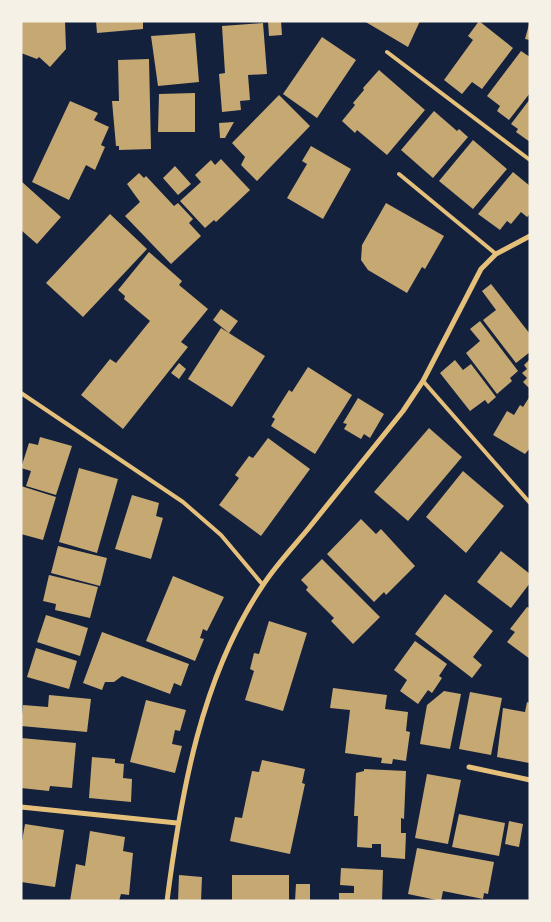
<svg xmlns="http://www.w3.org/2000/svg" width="551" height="922" font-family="'Golos Text',sans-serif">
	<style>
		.building { fill: #c6a872 }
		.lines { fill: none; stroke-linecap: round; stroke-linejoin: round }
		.service { stroke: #e5c07b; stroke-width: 4 }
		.minor { stroke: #e5c07b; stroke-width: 5 }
	</style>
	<rect width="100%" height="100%" fill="#14213d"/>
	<path class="building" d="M21 21H65L66 49 50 67 39 57 37 59 21 53Z
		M96 21H143V29L97 33Z
		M268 21H281L282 35 269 36Z
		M364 21H420L408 47Z
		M479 21 513 48 482 89 472 82 462 94 444 80 473 40 468 36Z
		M530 21V40L525 39Z
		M263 23 267 74 248 75 250 100 240 101 241 110 222 112 219 74 225 73 222 26Z
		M195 33 199 82 158 86 151 36Z
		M322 37 356 60 317 118 283 94Z
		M521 51 530 57V93L509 120 497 111 500 106 487 96Z
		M149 59 151 149 119 150V146H116L112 101H119L118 60Z
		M379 70 425 110 387 155 357 130 355 133 342 121 355 105 353 103 364 90 363 88Z
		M195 93V132H158L159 94Z
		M279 95 310 126 257 181 241 165 245 157 232 143Z
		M530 99V142L516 132 518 129 511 124Z
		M70 101 98 113 94 120 109 127 101 145 105 147 95 170 86 165 69 200 32 182Z
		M434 111 457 131 459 129 468 137 433 178 401 150Z
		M234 122 225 138H220L219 123Z
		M473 140 507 169 473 209 439 181Z
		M311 146 351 169 323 219 287 198 307 164 302 161Z
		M221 159 250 190 216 222 214 220 205 228 180 201 201 182 195 175 211 160 215 165Z
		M175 166 191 184 178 195 163 178Z
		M513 172 530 186V214L527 217 521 212 511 224 507 221 500 230 478 214Z
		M139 173 144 178 146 176 174 206 178 203 193 219 189 223 201 236 171 264 125 216 140 202 127 184Z
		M21 181 61 217 37 244 21 230Z
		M386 203 444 236 425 269 422 267 407 293 368 270 361 260 362 245Z
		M110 214 147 249 83 317 46 283Z
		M149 252 182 281 179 285 208 309 181 342 188 347 123 429 81 395 110 359 116 363 150 321 124 299 125 296 118 290Z
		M491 284 530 334V352L516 363 483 320 496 310 482 291Z
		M221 309 238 321 229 333 213 320Z
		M480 321 518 371 510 378 512 381 497 394 466 353 480 341 470 329Z
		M221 328 265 356 232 407 188 379Z
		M530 359V389L523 382 527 378 522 373 527 369 524 365Z
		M455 360 463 370 471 364 496 397 488 404 485 400 470 411 440 373Z
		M179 363 186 369 179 379 171 373Z
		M308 367 352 395 315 454 271 426 275 419 272 417 289 390 292 392Z
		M530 396V448L525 454 493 435 507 411 514 415 520 405 523 407Z
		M358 398 384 414 370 438 364 434 361 439 344 429 347 424 343 423Z
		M429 428 462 457 408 521 374 492Z
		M40 437 72 446 56 495 26 486 31 471 21 468 29 443 38 445Z
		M268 438 310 469 261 536 219 505 239 478 235 475 249 456 253 458Z
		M79 468 118 479 97 553 59 542Z
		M463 471 504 506 466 553 426 517Z
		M21 486 56 497 43 540 21 534Z
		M132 495 159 503 156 516 163 518 151 559 115 549Z
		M361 519 376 534 381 529 415 566 386 595 384 592 374 602 327 554Z
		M58 546 107 558 100 586 51 573Z
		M501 551 530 574V583L511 608 477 582Z
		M322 559 380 617 353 644 331 621 334 618 306 590 308 587 301 580Z
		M49 575 98 587 90 618 55 610 56 604 43 601Z
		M173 576 224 597 207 631 203 629 200 638 204 639 195 661 146 641Z
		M445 594 493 631 473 657 482 665 472 678 415 634Z
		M527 607 530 608V659L507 642 515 632 510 629Z
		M46 615 88 628 80 656 37 642Z
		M269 621 307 633 283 711 245 700 254 671 250 669 254 653 259 654Z
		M102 632 189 664 181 686 174 683 170 694 122 676 114 682H105L102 690 83 683Z
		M415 641 447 664 439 676 442 678 432 693 428 690 418 704 400 691 407 680 394 670Z
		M36 648 77 661 69 689 27 677Z
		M333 688 387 695 385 709 408 712 406 731 410 732 406 761 393 759 392 764 381 763 382 758 345 753 350 710 330 708Z
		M444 691 461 694 450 749 420 744 427 705Z
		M470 692 502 698 491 755 459 749Z
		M49 695 91 699 87 732 21 726 23 705 48 707Z
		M146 700 186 710 180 731 175 730 172 744 182 746 175 773 130 762Z
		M527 702 530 703 529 763 497 757 503 708 525 712Z
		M21 738 76 743 72 788 50 786 49 791 21 788Z
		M92 757 115 759V763L124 764 123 778 132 779 131 802 89 798Z
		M262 760 305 769 302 783 305 784 290 854 230 841 235 817 242 818 252 771 259 772Z
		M364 769 406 771 404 819 401 818V833H406L405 859 381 857V844H372V848L357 847 358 816H354L356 773 364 771Z
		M427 774 461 780 448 844 415 838Z
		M459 814 505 823 499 856 452 847Z
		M509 821 523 824 519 847 505 844Z
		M25 824 64 830 55 887 21 882V847Z
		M90 831 125 837 123 851 133 853 129 895 121 894 119 901H70L76 864 85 866Z
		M417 848 494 862 488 894 484 893 483 899 443 891 441 901 408 894Z
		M341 868 383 870 382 901H339V893H354V886L340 885Z
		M179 875 202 877 201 901H178Z
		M232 875H289V901H232Z
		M296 884H310V901H295Z"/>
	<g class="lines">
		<path class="service" d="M387 52 530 160
			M399 174 496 254
			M423 381 530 503
			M21 393 183 502 221 535 263 585"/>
		<path class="minor" d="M469 767 530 780
			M21 807 177 823
			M167 901C181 793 201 677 263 585 276 565 293 547 308 529 340 489 372 450 403 411L423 381 481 269 496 254 530 236"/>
	</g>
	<rect width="551" height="922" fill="none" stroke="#f6f1e7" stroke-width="45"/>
</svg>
